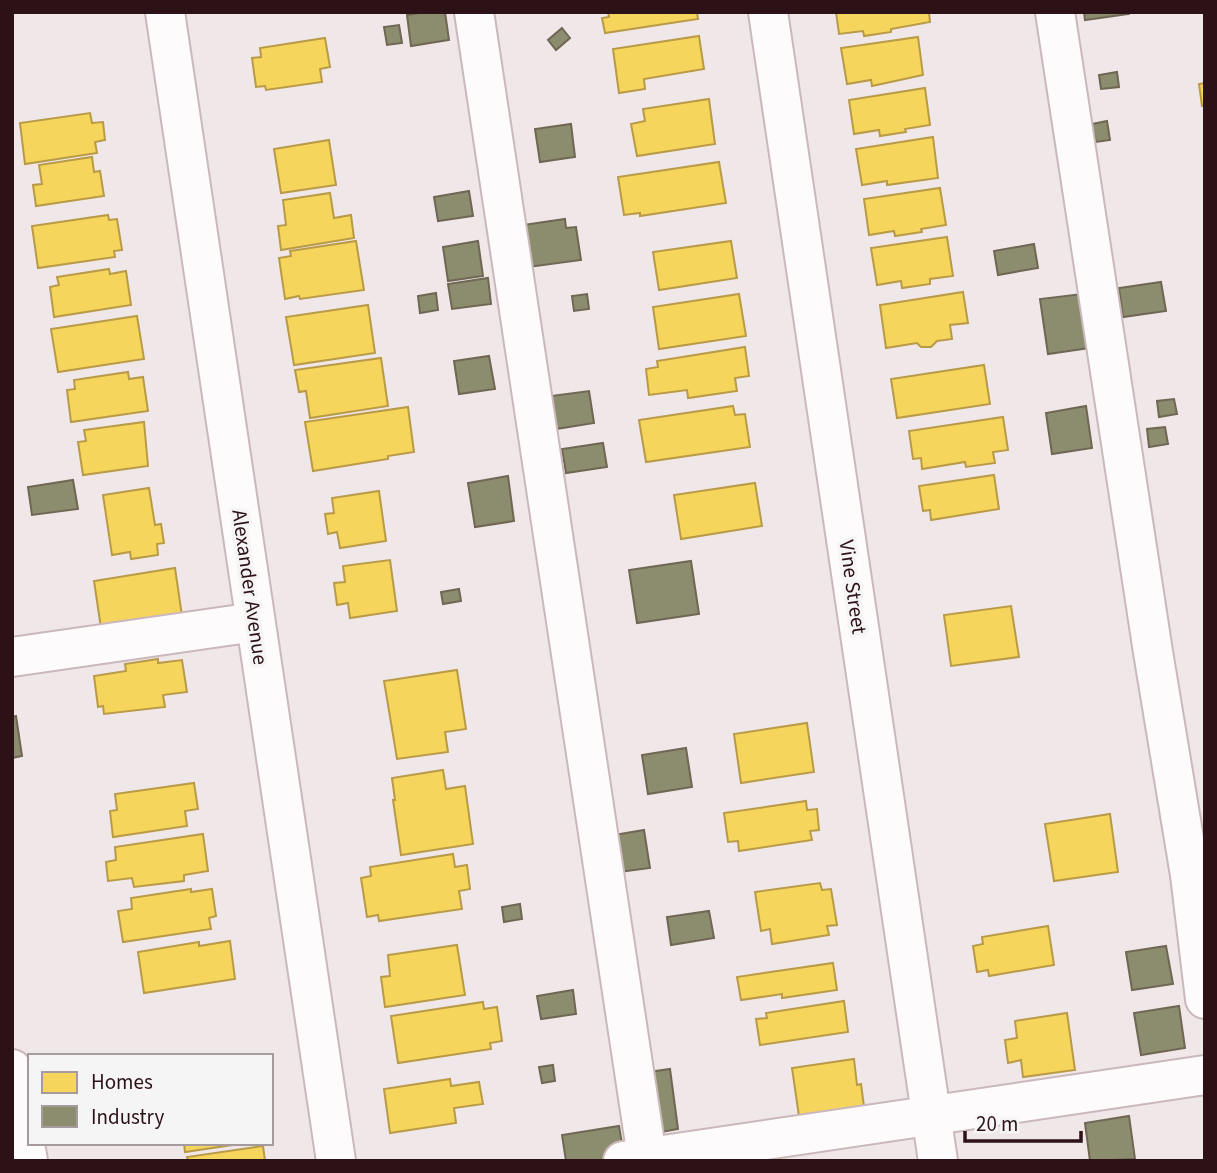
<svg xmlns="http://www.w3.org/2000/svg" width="1217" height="1173" font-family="'Source Sans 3',sans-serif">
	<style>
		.homes { fill: #f6d55c; stroke: #b99a47; stroke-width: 2 }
		.industry { fill: #8c8c6e; stroke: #6f6754; stroke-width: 2 }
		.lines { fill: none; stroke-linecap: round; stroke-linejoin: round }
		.minor-casing { stroke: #cab8bb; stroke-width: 42 }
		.minor { stroke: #fdfbfc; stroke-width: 38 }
		.labels { text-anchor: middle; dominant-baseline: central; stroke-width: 7; stroke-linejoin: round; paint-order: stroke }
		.street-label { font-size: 21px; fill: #2c1117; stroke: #f5f5f5 }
	</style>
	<rect width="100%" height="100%" fill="#f0e7e9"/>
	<path class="homes" d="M608 12H697L698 19 605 33 602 18 609 17Z
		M836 12H929L930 22 891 29V32L864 36 863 31 839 34Z
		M699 36 704 69 644 79 645 89 619 93 613 49Z
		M918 37 923 75 872 86 871 80 847 84 841 48Z
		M325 38 330 67 320 69 322 82 266 90 265 86 256 87 252 58 261 57 260 48Z
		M1205 83V105L1202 106 1199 84Z
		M925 88 930 125 905 129 906 132 880 136 879 130 854 134 849 100Z
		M709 99 715 144 637 156 631 124 645 121 643 109Z
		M90 113 92 123 103 122 105 140 95 142 97 153 25 164 20 123Z
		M933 137 938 178 887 185V181L862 185 856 149Z
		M329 140 336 185 281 193 274 149Z
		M92 157 94 172 100 171 104 196 36 206 33 185 42 184 39 165Z
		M719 162 726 203 640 216V213L624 215 618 177Z
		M940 188 946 225 921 229 922 232 895 236 894 231 869 235 864 199Z
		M330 193 334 218 351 215 354 238 281 250 278 226 286 225 283 200Z
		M108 215 109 220 117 219 122 250 114 251 115 257 38 268 32 226Z
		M947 237 953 276 930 279V284L902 288 901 281 877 285 871 248Z
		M356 241 364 290 300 299 299 296 285 299 279 258 291 256 290 251Z
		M731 241 737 278 659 290 653 252Z
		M109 269 110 274 126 271 131 305 54 317 50 287 59 285 57 277Z
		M963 292 968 323 950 325 952 339 937 341 931 347H921L917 343 886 348 880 305Z
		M739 294 746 336 659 349 653 307Z
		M368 305 375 353 294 365 286 317Z
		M137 316 144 359 58 372 51 329Z
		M745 347 749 376 735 378 737 391 688 398 687 390 649 395 646 369 658 367 657 361Z
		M381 358 388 406 310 418 306 391 299 392 295 370Z
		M984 365 990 404 897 418 891 379Z
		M128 372 129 379 143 377 148 411 71 422 67 390 75 389 74 380Z
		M733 406 735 415 745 414 750 447 646 462 639 420Z
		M408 407 414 452 388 456V459L313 471 305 422Z
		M1003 417 1008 450 993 452 995 463 966 467 965 462 922 469 921 458 913 459 909 431Z
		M144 422 148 466 83 475 78 442 86 441 84 430Z
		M994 475 999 509 931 520 930 510 923 511 919 486Z
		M755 483 762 526 681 539 674 495Z
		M149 488 155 525 161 524 164 543 157 544 158 555 131 559 130 552 112 555 103 495Z
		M379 491 386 541 340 548 337 532 328 534 325 514 334 513 332 498Z
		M390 560 397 611 350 618 348 603 337 605 334 583 345 582 343 566Z
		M175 568 182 616 101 628 94 581Z
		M1011 606 1019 657 951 666 944 615Z
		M158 659V663L182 660 187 692 163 695 165 707 104 714 103 706 98 707 94 676 126 671 125 664Z
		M457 670 466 729 445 732 448 752 397 759 384 681Z
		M807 723 814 772 741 783 734 734Z
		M443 770 446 789 465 786 473 844 401 855 393 800H395L392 778Z
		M194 783 198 809 185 811 187 826 113 837 110 811 117 810 115 794Z
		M806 801 807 810 817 809 819 830 810 831 812 840 739 851 738 841 728 842 724 813Z
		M1110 814 1118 872 1054 881 1045 824Z
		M203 834 208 871 184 875V881L134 887 132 878 108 881 106 862 116 860 115 847Z
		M453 854 455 867 467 865 470 889 459 891 462 909 379 921 378 915 367 917 361 878 371 876 370 867Z
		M820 883 822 890 831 889 837 925 827 926 829 935 772 944 770 929 761 931 755 892Z
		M191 889V892L212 889 216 916 209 918 211 929 123 942 118 911 132 909 131 898Z
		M1048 926 1054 965 989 976 988 970 977 972 973 946 983 944 982 937Z
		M230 941 235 979 144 993 138 952 199 942V946Z
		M457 945 465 995 385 1007 381 977 390 976 388 955Z
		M833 963 837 990 782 998V994L741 1000 737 977Z
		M844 1001 848 1032 760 1045 756 1019 767 1018 766 1013Z
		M483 1002 484 1009 497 1007 502 1041 490 1043 491 1049 398 1063 391 1016Z
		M1067 1013 1075 1070 1023 1077 1021 1060 1008 1063 1005 1040 1017 1038 1015 1021Z
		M854 1059 857 1085 861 1084 865 1114 800 1123 792 1068Z
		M450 1079 451 1086 479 1082 483 1104 454 1108 456 1123 390 1133 384 1089Z
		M184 1143H246L185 1152Z
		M263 1146 265 1161H188L187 1157Z"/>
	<path class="industry" d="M425 12H445L449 40 411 46 407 15Z
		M1084 12H1129V14L1085 20Z
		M399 25 402 43 387 45 384 27Z
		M562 28 570 38 556 50 548 40Z
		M1117 72 1119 87 1101 89 1099 75Z
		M1107 121 1110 140 1096 142 1092 124Z
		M571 124 575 157 540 162 535 129Z
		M469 191 473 216 438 221 434 197Z
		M565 219 566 228 576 227 581 260 529 267 523 225Z
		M478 241 483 276 448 281 443 247Z
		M1034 244 1038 268 998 275 994 251Z
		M488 278 491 304 452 309 448 284Z
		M1161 282 1166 311 1123 317 1119 288Z
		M436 293 438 310 420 313 418 296Z
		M587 294 589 309 574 311 572 296Z
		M1082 294 1090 348 1048 354 1040 299Z
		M489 356 495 389 459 394 454 361Z
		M589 391 594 423 556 429 551 396Z
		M1174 399 1177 414 1159 417 1157 401Z
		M1086 406 1092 448 1052 454 1046 413Z
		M1165 427 1168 444 1149 447 1147 429Z
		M603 443 607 467 566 473 562 449Z
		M508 476 514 521 475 527 468 483Z
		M73 480 78 509 32 515 28 487Z
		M691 561 699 614 637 623 629 570Z
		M459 589 461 601 443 604 441 592Z
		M16 716 22 756 12 758V717Z
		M686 748 692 787 648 794 642 755Z
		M644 830 650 868 620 872 614 835Z
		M520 904 522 919 504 922 502 907Z
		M709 911 714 938 671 945 667 917Z
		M1166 946 1173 984 1132 990 1126 952Z
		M573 990 576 1014 541 1019 537 996Z
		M1179 1006 1185 1048 1141 1055 1134 1013Z
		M553 1065 555 1081 542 1083 539 1067Z
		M670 1069 678 1129 650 1134 641 1073Z
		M1129 1116 1135 1159 1090 1161 1085 1123Z
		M619 1126 624 1156 593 1161H566L562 1135Z"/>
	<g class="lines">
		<g class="minor-casing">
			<path id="minor" d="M165 12 336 1161
				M474 12 647 1157
				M768 12 938 1161
				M1055 12 1153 652 1190 875 1205 999
				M12 657 255 622
				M12 1069 28 1161
				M623 1161 1205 1075"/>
		</g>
		<use href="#minor" class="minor"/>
	</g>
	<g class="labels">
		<g class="street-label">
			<text transform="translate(250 587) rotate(82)">Alexander Avenue</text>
			<text transform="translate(853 587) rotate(82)">Vine Street</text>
		</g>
	</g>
	<rect width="1217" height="1173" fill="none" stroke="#2c1117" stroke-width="28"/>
	<rect x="28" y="1054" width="245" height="91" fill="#f5f5f5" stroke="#a59a9c" stroke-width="2"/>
	<rect x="42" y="1072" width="35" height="21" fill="#f6d55c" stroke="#a59a9c" stroke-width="2"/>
	<text x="91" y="1089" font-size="21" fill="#2c1117">Homes</text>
	<rect x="42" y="1106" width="35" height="21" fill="#8c8c6e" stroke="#a59a9c" stroke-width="2"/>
	<text x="91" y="1124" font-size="21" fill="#2c1117">Industry</text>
	<path d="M965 1131v10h116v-10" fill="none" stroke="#2c1117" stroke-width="3.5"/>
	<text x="976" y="1131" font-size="21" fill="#2c1117" stroke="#f5f5f5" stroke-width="5" paint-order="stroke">20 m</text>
</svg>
